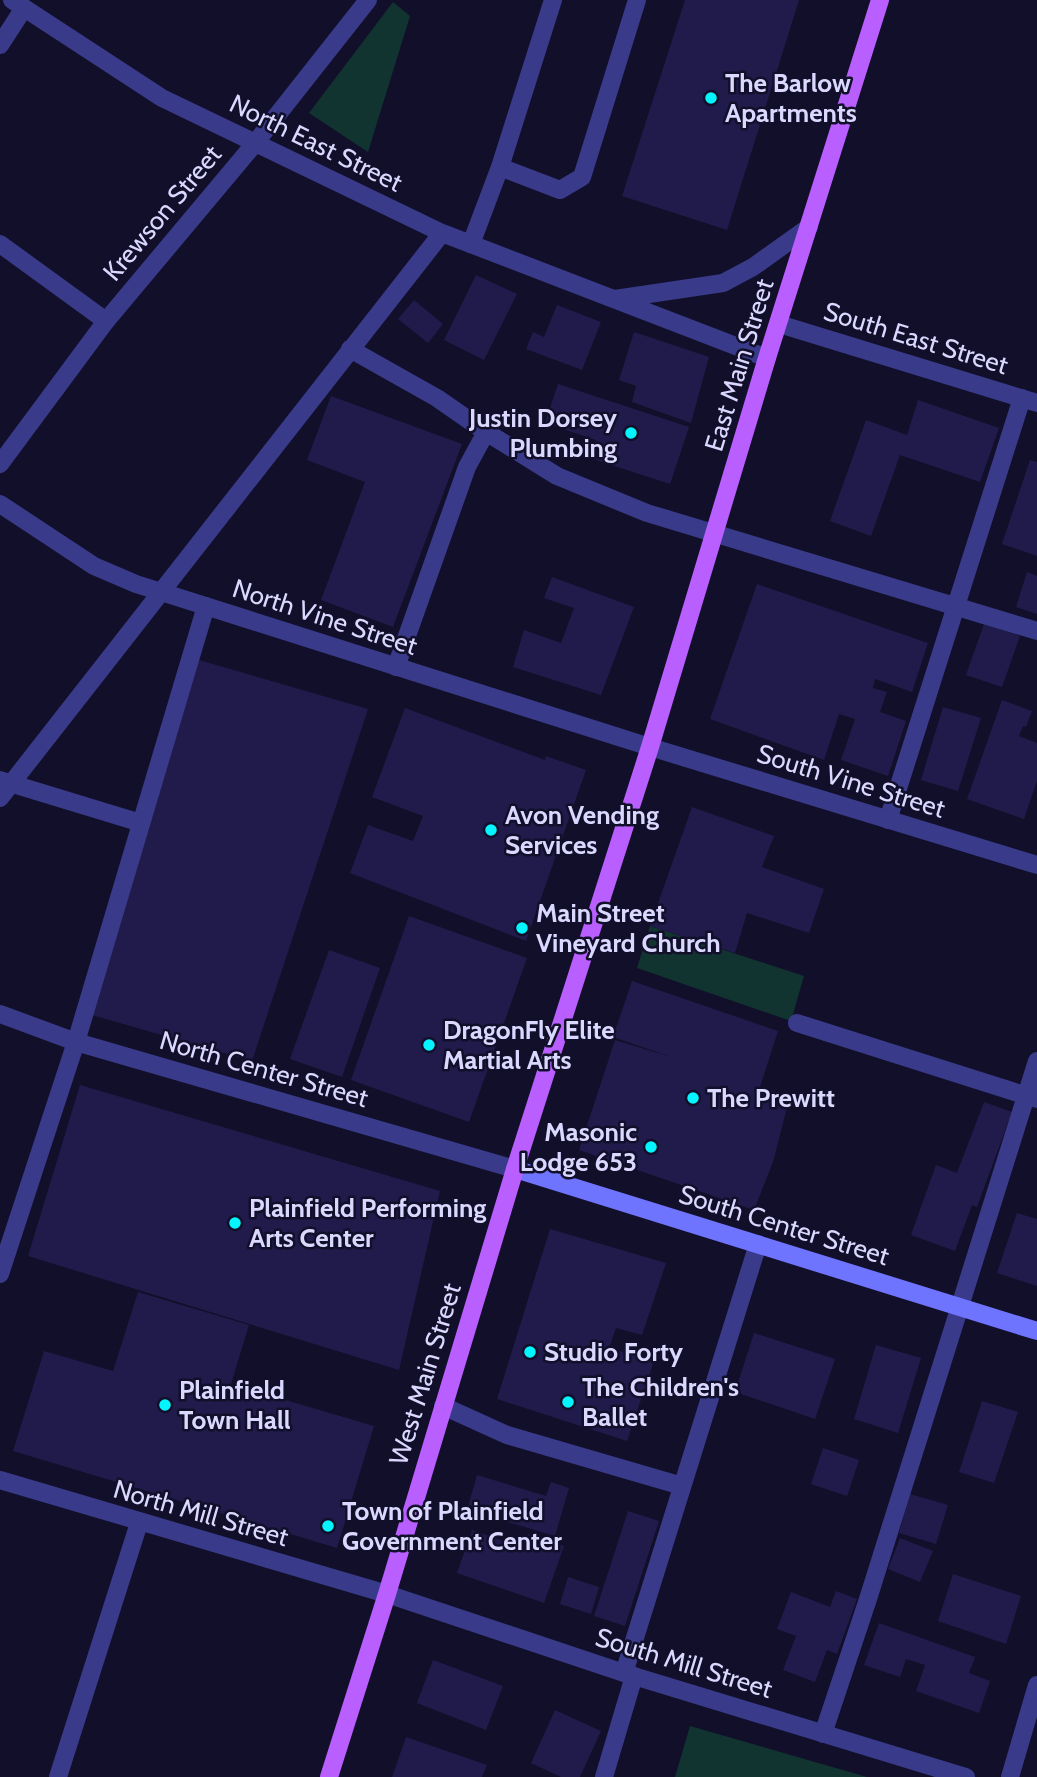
<svg xmlns="http://www.w3.org/2000/svg" width="1037" height="1777" font-family="Cabin,sans-serif">
	<style>
		.green { fill: #123431 }
		.building { fill: #211b4b }
		.lines { fill: none; stroke-linecap: round; stroke-linejoin: round }
		.service { stroke: #393b8a; stroke-width: 18 }
		.minor { stroke: #393b8a; stroke-width: 18 }
		.tertiary { stroke: #393b8a; stroke-width: 18 }
		.secondary { stroke: #6f74ff; stroke-width: 18 }
		.primary { stroke: #b95fff; stroke-width: 18 }
		.poi-dot { fill: #04f5ff; stroke: #120f2a; stroke-width: 2.5 }
		.labels { text-anchor: middle; dominant-baseline: central; stroke-width: 5; stroke-linejoin: round; paint-order: stroke }
		.poi-label { font-size: 26px; font-weight: bold; fill: #dad8ff; stroke: #120f2a; text-anchor: start }
		.street-label { font-size: 26px; fill: #dad8ff; stroke: #120f2a }
	</style>
	<rect width="100%" height="100%" fill="#120f2a"/>
	<path class="green" d="M393 2 410 16 368 152 309 113Z
		M650 926 804 976 791 1021 637 968Z
		M690 1726 867 1777H675Z"/>
	<path class="building" d="M685 0H799L727 230 622 196Z
		M476 275 517 294 484 360 444 340Z
		M414 300 443 324 428 343 398 319Z
		M557 305 601 322 582 370 526 349 533 332 544 337Z
		M634 332 709 357 691 423 632 402 636 386 619 380Z
		M558 384 689 427 670 484 590 458 596 440 545 423Z
		M331 396 462 444 393 627 321 600 365 482 307 460Z
		M918 400 999 428 980 482 900 455 871 536 830 521 866 420 907 435Z
		M1030 460 1037 462V556L1002 544Z
		M1027 572 1037 576V614L1016 607Z
		M552 577 634 607 601 695 513 667 524 630 561 643 574 608 544 598Z
		M757 584 928 643 912 692 875 679 873 688 887 692 880 712 906 721 888 776 841 760 855 719 839 714 824 760 710 719Z
		M984 624 1020 636 1002 687 966 675Z
		M199 660 368 709 252 1061 92 1015Z
		M1002 700 1032 711 1026 727 1023 726 1019 736 1037 743V781L1024 819 967 799Z
		M943 707 981 718 958 791 921 780Z
		M405 708 545 760 546 756 586 770 526 941 350 873 368 825 413 841 423 816 372 797Z
		M692 807 774 836 762 867 824 889 809 933 747 913 735 953 650 926Z
		M409 916 527 958 469 1122 351 1080Z
		M329 950 380 968 342 1077 290 1059Z
		M632 981 778 1031 760 1087 790 1096 773 1162 754 1210 579 1150 615 1040 674 1058 613 1037Z
		M80 1085 440 1191 399 1370 28 1256Z
		M984 1102 1012 1112 977 1207 972 1205 955 1251 911 1235 936 1165 957 1173Z
		M1017 1213 1037 1219V1286L997 1273Z
		M550 1229 666 1263 642 1335 616 1328 609 1348 654 1361 627 1441 497 1399Z
		M138 1292 249 1325 231 1384 374 1426 337 1548 13 1451 44 1351 113 1371Z
		M754 1333 835 1359 815 1419 735 1392Z
		M876 1345 921 1358 898 1433 854 1419Z
		M982 1401 1018 1412 994 1483 959 1472Z
		M823 1448 859 1460 847 1496 811 1484Z
		M477 1475 546 1496 551 1482 569 1488 555 1536 467 1510Z
		M910 1494 948 1505 936 1544 899 1533Z
		M628 1511 659 1521 625 1626 594 1616Z
		M472 1530 524 1548 528 1534 564 1546 544 1603 457 1573Z
		M900 1538 933 1551 920 1582 888 1569Z
		M953 1574 1021 1596 1006 1644 938 1621Z
		M568 1577 599 1587 591 1614 560 1604Z
		M836 1591 857 1599 837 1654 827 1650 815 1682 783 1670 796 1636 777 1629 791 1592 830 1607Z
		M879 1623 975 1657 969 1673 990 1681 979 1713 916 1691 925 1665 906 1659 900 1677 864 1665Z
		M433 1660 503 1686 486 1730 417 1703Z
		M555 1710 601 1731 580 1777H561L531 1763Z
		M406 1737 487 1765 482 1777H392Z"/>
	<g class="lines">
		<path class="service" d="M0 45 24 8
			M500 167 553 0
			M0 244 106 321
			M471 244 500 167 560 190 582 177 637 0
			M350 349 437 398 486 432 557 476 647 513 1037 631
			M396 667 467 467 486 432
			M0 780 141 823
			M888 820 1022 398
			M797 1023 1037 1099
			M0 1274 76 1042 206 606
			M443 1406 507 1435 682 1486
			M624 1673 758 1244
			M823 1734 868 1599 1037 1061
			M58 1777 139 1523
			M604 1777 634 1676"/>
		<path class="minor" d="M12 0 162 98 442 233 767 358
			M615 299 723 283 753 267 809 227
			M779 324 1037 403
			M0 464 106 321 256 142 368 0
			M0 504 94 566 136 584 650 747 1037 865
			M0 798 442 233
			M0 1480 387 1594 624 1673 966 1777
			M1010 1777 1037 1685"/>
		<path class="tertiary" d="M0 1014 76 1042 515 1169"/>
		<path class="secondary" d="M515 1169 1037 1331"/>
		<path class="primary" d="M329 1777 387 1594 515 1169 650 747 767 358 880 0"/>
	</g>
	<g class="poi-dot">
		<circle cx="711" cy="98" r="7"/>
		<circle cx="631" cy="433" r="7"/>
		<circle cx="491" cy="830" r="7"/>
		<circle cx="522" cy="928" r="7"/>
		<circle cx="429" cy="1045" r="7"/>
		<circle cx="693" cy="1098" r="7"/>
		<circle cx="651" cy="1147" r="7"/>
		<circle cx="235" cy="1223" r="7"/>
		<circle cx="530" cy="1352" r="7"/>
		<circle cx="568" cy="1402" r="7"/>
		<circle cx="165" cy="1405" r="7"/>
		<circle cx="328" cy="1526" r="7"/>
	</g>
	<g class="labels">
		<g class="poi-label">
			<text x="725" y="83">The Barlow<tspan x="725" dy="30">Apartments</tspan></text>
			<text x="617" y="418" text-anchor="end">Justin Dorsey<tspan x="617" dy="30">Plumbing</tspan></text>
			<text x="505" y="815">Avon Vending<tspan x="505" dy="30">Services</tspan></text>
			<text x="536" y="913">Main Street<tspan x="536" dy="30">Vineyard Church</tspan></text>
			<text x="443" y="1030">DragonFly Elite<tspan x="443" dy="30">Martial Arts</tspan></text>
			<text x="707" y="1098">The Prewitt</text>
			<text x="637" y="1132" text-anchor="end">Masonic<tspan x="637" dy="30">Lodge 653</tspan></text>
			<text x="249" y="1208">Plainfield Performing<tspan x="249" dy="30">Arts Center</tspan></text>
			<text x="544" y="1352">Studio Forty</text>
			<text x="582" y="1387">The Children's<tspan x="582" dy="30">Ballet</tspan></text>
			<text x="179" y="1390">Plainfield<tspan x="179" dy="30">Town Hall</tspan></text>
			<text x="342" y="1511">Town of Plainfield<tspan x="342" dy="30">Government Center</tspan></text>
		</g>
		<g class="street-label">
			<text transform="translate(316 143) rotate(26)">North East Street</text>
			<text transform="translate(162 213) rotate(-50)">Krewson Street</text>
			<text transform="translate(916 338) rotate(17)">South East Street</text>
			<text transform="translate(739 365) rotate(-73)">East Main Street</text>
			<text transform="translate(325 617) rotate(18)">North Vine Street</text>
			<text transform="translate(851 781) rotate(17)">South Vine Street</text>
			<text transform="translate(264 1069) rotate(16)">North Center Street</text>
			<text transform="translate(784 1225) rotate(17)">South Center Street</text>
			<text transform="translate(425 1374) rotate(-73)">West Main Street</text>
			<text transform="translate(201 1513) rotate(16)">North Mill Street</text>
			<text transform="translate(684 1663) rotate(17)">South Mill Street</text>
		</g>
	</g>
</svg>
